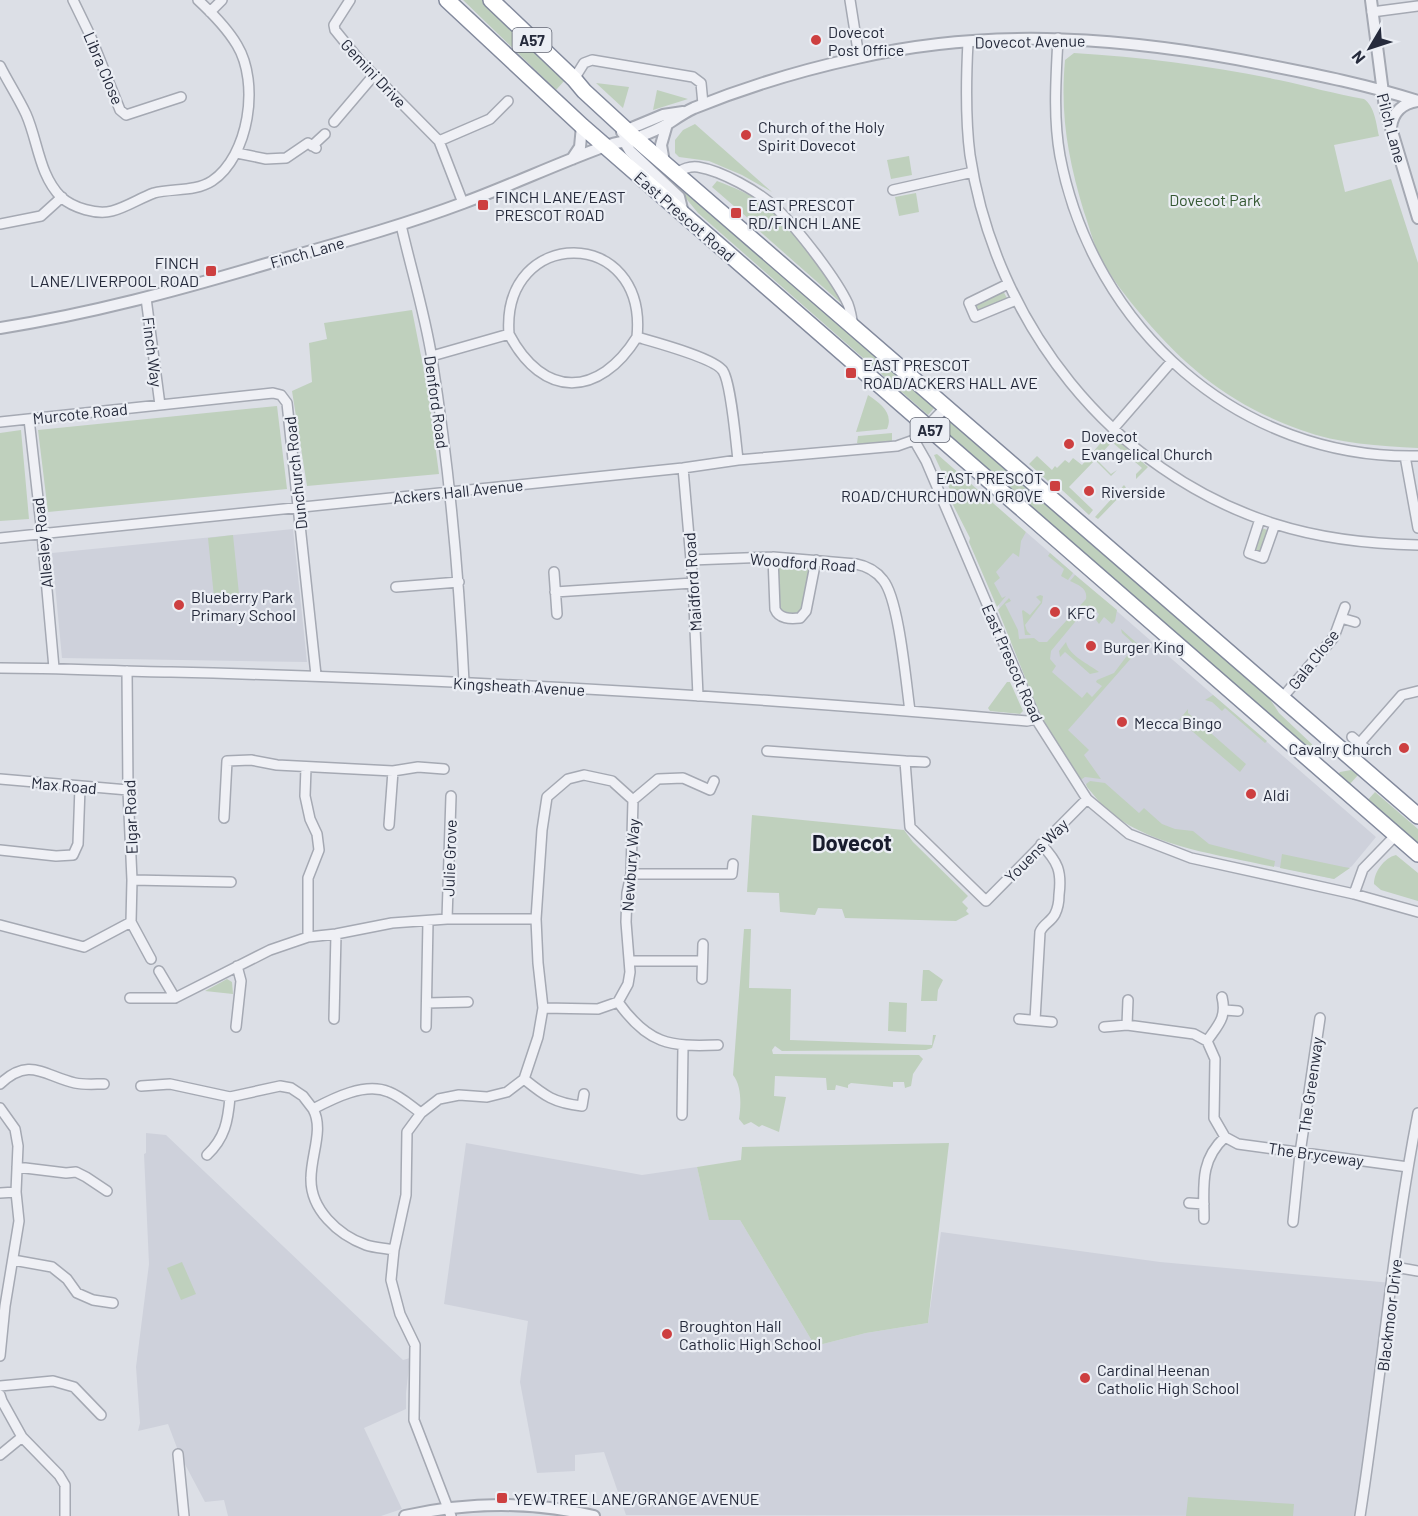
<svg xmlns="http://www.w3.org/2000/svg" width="1418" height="1516" font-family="Barlow,sans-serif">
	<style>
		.built { fill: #ced1db }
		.green { fill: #bfd0bd }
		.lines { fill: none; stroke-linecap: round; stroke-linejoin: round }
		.minor-casing { stroke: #a5a9b3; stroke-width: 12 }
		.tertiary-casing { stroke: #a5a9b3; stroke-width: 14 }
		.trunk-casing { stroke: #838a9d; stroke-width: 18 }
		.minor { stroke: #eff0f5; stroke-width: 9 }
		.tertiary { stroke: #eff0f5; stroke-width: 10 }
		.trunk { stroke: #fff; stroke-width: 15 }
		.poi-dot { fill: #cd3f40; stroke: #ebeef4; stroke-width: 2 }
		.labels { text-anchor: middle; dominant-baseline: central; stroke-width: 4.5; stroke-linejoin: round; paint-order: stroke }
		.shield { fill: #ebeef4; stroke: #616673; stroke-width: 1.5 }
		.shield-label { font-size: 15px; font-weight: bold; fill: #262b3c }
		.poi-label { font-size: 16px; fill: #262b3c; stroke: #ebeef4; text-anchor: start }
		.street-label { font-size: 16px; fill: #262b3c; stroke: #ebeef4 }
		.park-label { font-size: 16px; fill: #355833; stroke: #ebeef4 }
		.district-label { font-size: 22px; font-weight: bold; fill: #181c2d; stroke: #ebeef4 }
	</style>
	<rect width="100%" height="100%" fill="#dcdfe6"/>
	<path class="built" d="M293 529 307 662 62 658 52 553Z
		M1026 532 1376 837 1352 866 1334 879 1213 853 1155 836 1120 819 1102 805 1079 776 1035 696 988 579Z
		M146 1133 166 1135 403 1360 410 1358 406 1393V1409L364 1428 402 1509 381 1516H228L224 1500 205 1502 179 1453 168 1424 138 1431 140 1423 136 1367 149 1264 144 1154 146 1153Z
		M466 1143 642 1175 697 1167 709 1219 740 1220 815 1346 866 1333 928 1323 941 1232 1160 1262 1392 1283 1360 1516 626 1515 604 1452 575 1455V1471L537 1473 520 1382 528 1321 444 1304Z"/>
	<path class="green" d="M463 0H483L565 80 556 90Z
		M1074 53C1142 57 1211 66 1279 80 1307 86 1335 94 1364 99 1375 107 1376 123 1379 136L1334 145 1345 192 1391 179 1418 263V448C1379 446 1339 444 1301 430 1234 406 1190 372 1144 318 1127 298 1111 278 1099 255 1093 242 1089 226 1084 212 1068 159 1060 115 1065 60Z
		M596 83 629 87 623 108Z
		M657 90 688 99 653 110Z
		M695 124 772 192 742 175 709 161 679 157 675 153V140L683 130Z
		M909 156 912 175 891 179 887 160Z
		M717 181C735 188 755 196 770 209 799 234 820 269 843 300L840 302 756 228 757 226 712 187Z
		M686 191 935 407 928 415 698 213 684 196Z
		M916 193 919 212 899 216 895 197Z
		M1002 289 1008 300 978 313 974 302Z
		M412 310 428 391 439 474 307 486 292 391 312 382 309 343 327 339 324 323Z
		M868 395C880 403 894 413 887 429L856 432Z
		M277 406 287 489 48 512 38 430Z
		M947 416 1270 699 1279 713 1316 748 1320 759 938 425Z
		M21 430 29 519 0 521V433Z
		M892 433V442L859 444 857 443 858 436Z
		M1109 433 1148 467 1136 479V474L1142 468 1112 442 1096 459 1111 474 1117 470 1111 476 1095 460 1069 487 1093 510 1089 515 1061 489 1059 491 1029 464 1037 456 1052 470 1055 466 1057 468 1065 460 1069 463 1073 458 1082 465Z
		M937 454 1026 532 1021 541 1019 557 1013 553 996 572 1000 578 994 583 1002 598 1006 596 997 607 969 542 970 538 950 499 953 496 934 455Z
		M1124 485 1127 489 1098 519 1095 517Z
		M1259 527 1270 531 1262 551 1258 552 1254 549Z
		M233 535 239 594 214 597 208 538Z
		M1050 553 1073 573 1068 580 1061 576 1064 569 1048 556Z
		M777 565 810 568 802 610 797 615 786 614 779 607Z
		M1075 575 1117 610 1115 621 1112 624 1104 617 1099 624 1096 620 1099 614 1089 605 1051 651 1050 659 1056 666 1052 672 1082 698 1087 692 1092 697 1102 686 1096 682 1097 680 1114 673 1135 645 1122 633 1121 629 1141 647 1068 730 1089 750 1084 755 1101 779 1085 777 1079 781 1048 729 1037 707 998 610 1009 598 1011 601 1005 604 1018 630 1019 639 1034 638 1039 642H1047L1086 599C1088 588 1078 585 1070 581Z
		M1040 595 1043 596 1042 603 1025 625 1027 631 1031 635H1025L1022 611 1023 610 1030 615 1041 602 1036 597Z
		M1066 642C1069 656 1089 664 1099 672L1090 674 1065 652 1060 657 1059 651Z
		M1007 682H1010L1023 711 1020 714 990 711 988 708Z
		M1213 695 1267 741 1265 743 1225 708 1222 711 1212 702 1205 700Z
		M1188 709V713L1246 764 1240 772 1179 720Z
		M1351 770 1358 775 1350 784 1338 775 1340 772Z
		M1090 781 1105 783 1139 813 1144 808 1162 824 1175 829 1193 831 1209 844 1275 861 1274 867C1221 855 1157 848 1112 814 1102 806 1095 796 1087 787L1086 784Z
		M1375 792 1418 829V845L1367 801Z
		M752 815 904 830 913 842 968 896 962 902 968 908 966 911 969 914 956 921 845 918 842 909 818 908 815 915 780 912 779 893 747 892Z
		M1282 854 1344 867 1350 868 1334 879 1280 868Z
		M1396 855 1418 873V901L1381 890 1374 884C1374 872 1384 858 1396 855Z
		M744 929H751L749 988 791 989 790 1040 932 1045 933 1035H936L932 1048 926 1050 782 1051 775 1046 772 1050 773 1054 919 1055 923 1059 913 1074 911 1086 905 1088 904 1082H893V1087L851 1083 848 1085V1088L836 1085 835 1090H827L826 1078 775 1076 774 1096 786 1097 779 1132 762 1125 759 1127 751 1122 744 1125 739 1119C741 1106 742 1086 733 1075Z
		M923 970H929L943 980 938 990 937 1001H921Z
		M227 979 232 982 233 994 205 991Z
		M889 1002 907 1003 906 1032 888 1031Z
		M949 1143 928 1323 866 1333 815 1346 740 1220H709L697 1167 741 1160 742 1147Z
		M182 1262 196 1294 181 1300 167 1268Z
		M1188 1497 1294 1504 1293 1516H1186Z"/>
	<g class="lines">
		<g class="minor-casing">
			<path id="minor" d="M73 0 90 35 120 110 126 115 181 97
				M350 0 334 25 335 30 361 62 439 141 463 203
				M850 0 859 57
				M210 12 222 0
				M1372 12 1418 6
				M1058 38C1056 77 1053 117 1060 156 1093 328 1239 460 1418 456
				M968 42C966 80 965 117 970 155 995 322 1111 472 1275 524 1322 539 1369 544 1418 545
				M0 66C8 82 18 97 26 114 38 141 39 175 61 197 73 208 97 215 112 211 127 207 140 198 154 193 172 188 195 192 212 181 249 156 260 83 237 45 227 28 212 13 198 0
				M574 79 584 63 592 60 693 77 701 83 703 104
				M334 122 374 75
				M439 141 490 119 508 101
				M312 146 325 134
				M237 153 266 159 286 158 308 143 316 148
				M676 173C683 169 689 166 698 167 722 171 758 191 776 208 797 228 836 278 848 304 851 312 852 319 853 327
				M893 190 973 172
				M0 224 41 216 62 197
				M401 225C411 269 425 314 432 359 449 466 459 574 464 682
				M1008 284 969 303 975 317 1016 300
				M146 298 160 405
				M509 334C501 226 648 225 637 337
				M432 356 509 334C543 399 599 398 637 337 654 342 715 358 723 371 731 383 736 443 738 460
				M945 408 914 440 926 461 1036 719 1087 799 1129 834 1191 858 1354 894 1418 912
				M29 419 42 534 54 668
				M0 422 273 393 281 395 287 403 316 675
				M1113 429 1172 361
				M1405 456 1418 528
				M683 468 693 583 698 696
				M1260 519 1249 553 1263 558 1275 524
				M0 538 683 468 738 460 897 446 914 440
				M773 557 775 609C779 619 790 619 800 618L806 611 816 560
				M691 560 773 557 856 564C867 566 876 571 883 580 899 599 906 683 910 711
				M554 572 557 614
				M396 587 459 582
				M555 592 693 583
				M1341 618 1355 622
				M0 668C57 668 114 671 171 672 457 679 742 696 1027 721L1036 719
				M127 671 128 790 132 880 131 922 151 959
				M1282 698 1334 637 1345 607
				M1352 737 1367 750
				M1359 744 1402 695 1418 691
				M767 751 905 761 910 827 986 901 1087 799
				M905 761 925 762
				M306 767 305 796 310 819 317 834 319 850 308 878V937
				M0 779 128 790
				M633 800 658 779 683 778 710 790 714 781
				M224 818 227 761 251 760 277 765 393 771 418 767 444 769
				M389 825 393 771
				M0 850 56 856 73 855 78 844 80 787
				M631 874H732L733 864
				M132 880 231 882
				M1354 894 1363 869 1396 835
				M447 919 451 796
				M0 925 84 947 131 922
				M630 961H702
				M159 971 175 998
				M702 979 703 944
				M130 998H175L270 950 308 937 336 934 392 923 447 919H536
				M618 1002C648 1044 669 1047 718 1045
				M427 1003 468 1002
				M1225 1010 1238 1011
				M334 1019 336 934
				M1019 1019 1052 1022
				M1035 1020 1040 932C1043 924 1051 922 1055 914 1058 908 1059 902 1059 895 1062 871 1058 862 1041 844
				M1127 1025 1128 1000
				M236 1027 241 981 237 966
				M426 1027 428 921
				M1104 1027 1127 1025 1194 1034 1207 1041 1215 1059 1214 1118 1225 1137 1238 1144 1408 1167
				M1207 1041C1218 1025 1227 1018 1222 997
				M524 1079C545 1096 554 1103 582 1106L584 1094
				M0 1084C30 1056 44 1076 75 1083 84 1085 95 1084 104 1084
				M141 1086 170 1084 230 1097 280 1086 291 1088 303 1096 313 1109C334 1098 365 1082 389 1092 400 1096 411 1106 421 1113
				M0 1108 15 1129 18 1146 16 1192 19 1221 5 1306 0 1356
				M313 1109C324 1129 311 1155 311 1178 310 1209 338 1235 366 1245 375 1248 385 1248 394 1250
				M682 1115 683 1047
				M207 1155C225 1138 228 1121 230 1097
				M17 1167 66 1173 76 1172 86 1177 107 1191
				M0 1193 16 1192
				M1189 1203 1204 1204
				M1204 1219C1204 1187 1199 1161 1225 1137
				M1293 1222 1300 1153 1320 1018
				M13 1260 52 1267 67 1279 77 1293 93 1300 113 1303
				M1395 1267 1418 1271
				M0 1386 53 1381 74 1387 101 1415
				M0 1395 2 1401 22 1437 59 1475 65 1485V1516
				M178 1454 184 1516
				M0 1455 22 1437
				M451 1516 414 1420 415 1345 400 1314 391 1280 394 1250 406 1195 407 1132 421 1113 439 1099 459 1095 487 1097 507 1092 524 1079 538 1037 543 1008 538 963 536 919 542 830 547 797 568 779 584 775 612 781 633 800 631 874 627 893 626 922 630 972 628 984 618 1002 598 1009 543 1008
				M1360 1516C1381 1382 1392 1246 1418 1113"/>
		</g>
		<g class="tertiary-casing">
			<path id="tertiary" d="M1371 0 1385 108 1418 218
				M1391 127C1393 112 1403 103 1418 101
				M622 132 663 115 683 112
				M624 135 626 144 630 151 679 197 683 213
				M572 159 580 147 582 126
				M664 162 661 145 667 124
				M0 328C90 314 178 290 266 264 332 245 399 227 463 203 509 186 554 165 600 148 612 143 624 142 636 138 647 134 659 129 669 123 678 117 685 112 694 108 746 87 802 70 857 58 993 26 1132 38 1267 65 1318 75 1368 85 1418 101
				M405 1516C468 1502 532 1501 594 1516"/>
		</g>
		<g class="trunk-casing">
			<path id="trunk" d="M447 0 582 126 1418 854
				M491 0 574 79 584 91 635 138 1418 816"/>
		</g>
		<use href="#minor" class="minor"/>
		<use href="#tertiary" class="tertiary"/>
		<use href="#trunk" class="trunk"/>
	</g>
	<g class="poi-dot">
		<circle cx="816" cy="40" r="6"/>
		<circle cx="746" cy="135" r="6"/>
		<rect x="477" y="199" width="12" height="12" rx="3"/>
		<rect x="730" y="207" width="12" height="12" rx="3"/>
		<rect x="205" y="265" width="12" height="12" rx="3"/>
		<rect x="845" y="367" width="12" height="12" rx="3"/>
		<circle cx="1069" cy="444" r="6"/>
		<rect x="1049" y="480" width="12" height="12" rx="3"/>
		<circle cx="1089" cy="491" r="6"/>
		<circle cx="179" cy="605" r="6"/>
		<circle cx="1055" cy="612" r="6"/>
		<circle cx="1091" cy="646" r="6"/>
		<circle cx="1122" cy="722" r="6"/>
		<circle cx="1404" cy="748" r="6"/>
		<circle cx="1251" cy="794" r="6"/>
		<circle cx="667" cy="1334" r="6"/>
		<circle cx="1085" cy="1378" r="6"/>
		<rect x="496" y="1492" width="12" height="12" rx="3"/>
	</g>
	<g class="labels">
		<g class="shield">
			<rect x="512.5" y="28" width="39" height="24" rx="4.5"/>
			<rect x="910.5" y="418" width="39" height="24" rx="4.5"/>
		</g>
		<g class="shield-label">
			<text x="532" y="40">A57</text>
			<text x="930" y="430">A57</text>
		</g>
		<g class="poi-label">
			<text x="828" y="31">Dovecot<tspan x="828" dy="18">Post Office</tspan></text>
			<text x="758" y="126">Church of the Holy<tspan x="758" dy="18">Spirit Dovecot</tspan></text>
			<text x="495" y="196">FINCH LANE/EAST<tspan x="495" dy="18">PRESCOT ROAD</tspan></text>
			<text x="748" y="204">EAST PRESCOT<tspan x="748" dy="18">RD/FINCH LANE</tspan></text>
			<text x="199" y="262" text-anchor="end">FINCH<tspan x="199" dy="18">LANE/LIVERPOOL ROAD</tspan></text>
			<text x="863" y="364">EAST PRESCOT<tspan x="863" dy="18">ROAD/ACKERS HALL AVE</tspan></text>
			<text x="1081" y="435">Dovecot<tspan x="1081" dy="18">Evangelical Church</tspan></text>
			<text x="1043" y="477" text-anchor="end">EAST PRESCOT<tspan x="1043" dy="18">ROAD/CHURCHDOWN GROVE</tspan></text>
			<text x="1101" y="491">Riverside</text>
			<text x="191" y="596">Blueberry Park<tspan x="191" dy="18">Primary School</tspan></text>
			<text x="1067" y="612">KFC</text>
			<text x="1103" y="646">Burger King</text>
			<text x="1134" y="722">Mecca Bingo</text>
			<text x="1392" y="748" text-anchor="end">Cavalry Church</text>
			<text x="1263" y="794">Aldi</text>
			<text x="679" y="1325">Broughton Hall<tspan x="679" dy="18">Catholic High School</tspan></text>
			<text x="1097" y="1369">Cardinal Heenan<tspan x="1097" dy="18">Catholic High School</tspan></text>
			<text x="514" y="1498">YEW TREE LANE/GRANGE AVENUE</text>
		</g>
		<g class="street-label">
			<text transform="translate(1030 41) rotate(-1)">Dovecot Avenue</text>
			<text transform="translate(104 68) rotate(67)">Libra Close</text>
			<text transform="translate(374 73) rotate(47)">Gemini Drive</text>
			<text transform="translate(1392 128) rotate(75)">Pilch Lane</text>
			<text transform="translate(685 216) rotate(41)">East Prescot Road</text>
			<text transform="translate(307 252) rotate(-16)">Finch Lane</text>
			<text transform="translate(153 352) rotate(83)">Finch Way</text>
			<text transform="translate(437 402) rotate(82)">Denford Road</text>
			<text transform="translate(80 413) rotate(-6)">Murcote Road</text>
			<text transform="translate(295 473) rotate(-96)">Dunchurch Road</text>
			<text transform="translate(458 491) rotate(-6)">Ackers Hall Avenue</text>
			<text transform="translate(42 543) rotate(-96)">Allesley Road</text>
			<text transform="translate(803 562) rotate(4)">Woodford Road</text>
			<text transform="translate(692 582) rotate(-94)">Maidford Road</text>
			<text transform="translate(1313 659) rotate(-52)">Gala Close</text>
			<text transform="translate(1013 663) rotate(66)">East Prescot Road</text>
			<text transform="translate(519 686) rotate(3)">Kingsheath Avenue</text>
			<text transform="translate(64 785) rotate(5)">Max Road</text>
			<text transform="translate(130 817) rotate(-92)">Elgar Road</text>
			<text transform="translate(1036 850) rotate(-45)">Youens Way</text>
			<text transform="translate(449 858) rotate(-88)">Julie Grove</text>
			<text transform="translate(630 865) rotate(-86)">Newbury Way</text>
			<text transform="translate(1310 1085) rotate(-82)">The Greenway</text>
			<text transform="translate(1316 1154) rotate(8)">The Bryceway</text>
			<text transform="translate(1389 1315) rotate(-83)">Blackmoor Drive</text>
		</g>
		<g class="park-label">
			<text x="1215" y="199">Dovecot Park</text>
		</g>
		<g class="district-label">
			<text x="852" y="842">Dovecot</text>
		</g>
	</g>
	<g transform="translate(1370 48) rotate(231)" stroke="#ebeef4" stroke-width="4.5" paint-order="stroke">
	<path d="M0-4.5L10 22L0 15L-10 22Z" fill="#262b3c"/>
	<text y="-9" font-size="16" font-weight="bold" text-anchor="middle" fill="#262b3c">N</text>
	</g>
</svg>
